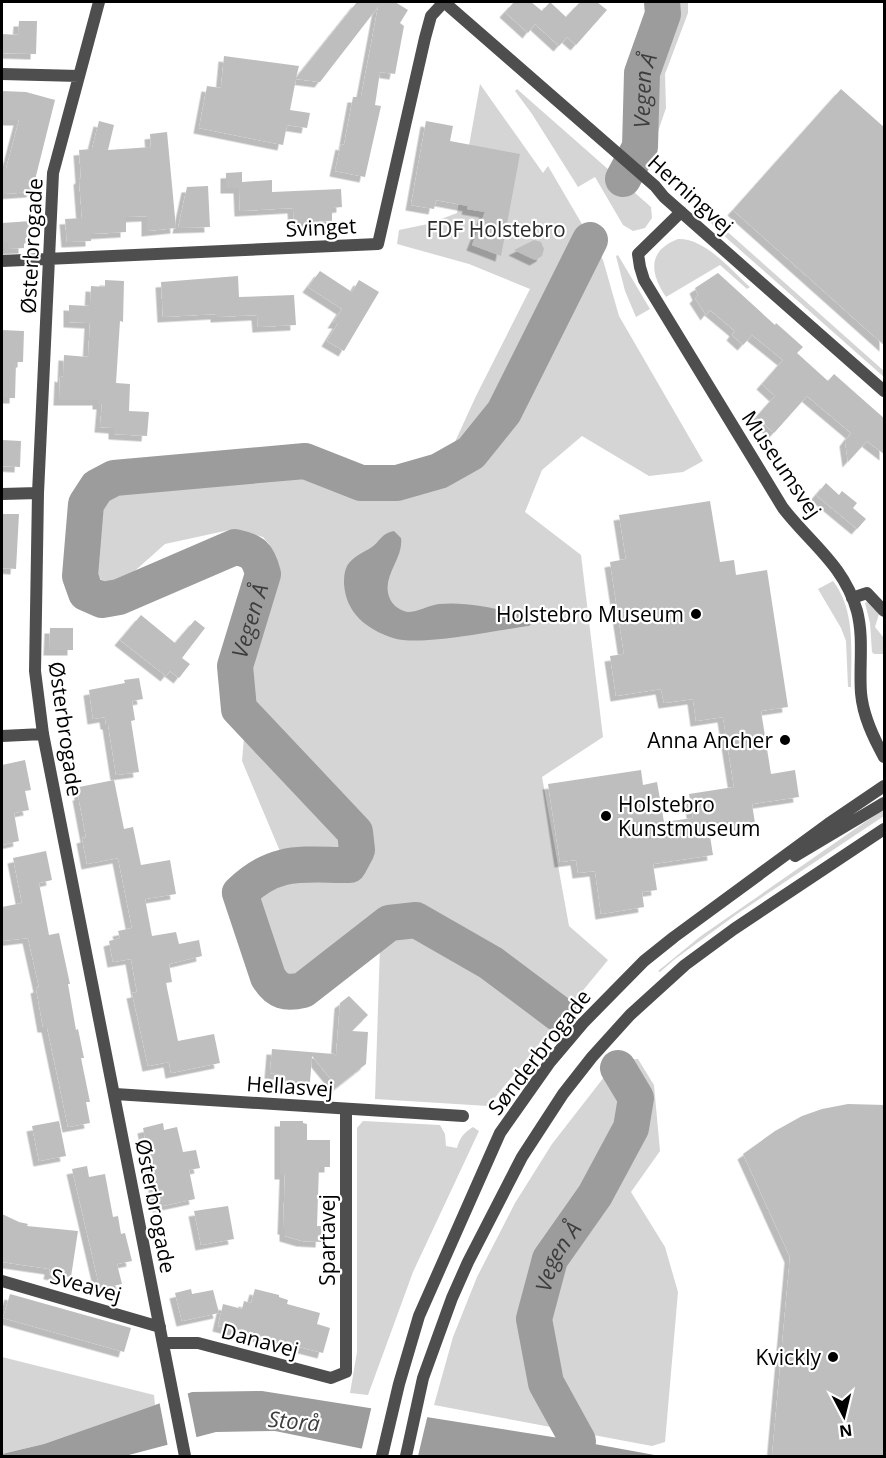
<svg xmlns="http://www.w3.org/2000/svg" width="886" height="1458" font-family="'Open Sans',sans-serif">
	<style>
		.green { fill: #d5d5d5 }
		.water { fill: #9c9c9c }
		.pier { fill: #fff }
		.lines { fill: none; stroke-linecap: round; stroke-linejoin: round }
		.river { stroke: #9c9c9c; stroke-width: 36 }
		.building { fill: #bebebe; filter: url(#shadow) }
		.minor { stroke: #4e4e4e; stroke-width: 12 }
		.tertiary { stroke: #4e4e4e; stroke-width: 12 }
		.poi-dot { fill: #000; stroke: #fff; stroke-width: 2 }
		.labels { text-anchor: middle; dominant-baseline: central; stroke-width: 4.5; stroke-linejoin: round; paint-order: stroke }
		.street-label { font-size: 21px; fill: #000; stroke: #fff }
		.park-label { font-size: 21px; fill: #2c2c2c; stroke: #fff }
		.poi-label { font-size: 21px; fill: #000; stroke: #fff; text-anchor: end }
		.water-label { font-size: 22px; font-style: italic; fill: #3d3d3d; stroke: #fff }
	</style>
	<defs>
		<filter id="shadow"><feDropShadow dx="-5.5" dy="5.5" stdDeviation="0" flood-color="#0004"/></filter>
	</defs>
	<rect width="100%" height="100%" fill="#fff"/>
	<path class="green" d="M676 2H688V13L665 74 666 108 649 158V142L655 122 652 93 656 67 677 13Z
		M480 84 543 173 548 166 603 260 619 316 703 461 683 472 649 476 582 436 542 470 525 512 581 555 603 737 542 777 569 926 608 960 488 1106 375 1099 380 946 303 978 281 976 255 903 282 856 242 761 250 668 276 564 269 544 263 537 234 529 165 544 119 585 104 583 95 572 97 509 117 489 294 468 397 491 437 481 476 396 530 289 469 264 397 244 399 230 428 224 457 213Z
		M517 89 651 207 652 218 645 228 633 231 623 225 595 177 578 187 532 114 515 91Z
		M712 218 884 371V377L714 227 709 220Z
		M678 239C705 238 731 270 750 287L747 289 720 265 666 297C650 273 647 251 678 239Z
		M618 255 650 309 636 317 625 291 616 256Z
		M833 581C856 611 851 652 851 687H848L846 641 841 628 818 589Z
		M867 602 879 614 875 627 884 638V654H874L872 652 870 623 865 603Z
		M884 810V816L737 914 675 959 660 972 658 971 701 936 878 813Z
		M638 1059 654 1085 660 1151 631 1192 665 1247 678 1292 665 1442 652 1446 434 1405 453 1337 477 1277 515 1203 552 1144 608 1072 622 1060Z
		M363 1121 440 1125 445 1134 446 1146 457 1148C460 1138 463 1133 473 1127L479 1131 413 1272 368 1395 350 1393 357 1352V1128Z
		M2 1357 154 1395 155 1405 44 1444 2 1454Z"/>
	<path class="water" d="M394 531 401 538C404 559 380 577 390 599 393 606 401 611 408 612 418 612 429 605 439 604 468 601 501 610 530 616L531 624 529 626C497 630 421 647 393 638 366 629 346 613 344 584 344 578 344 572 347 566 353 556 363 553 372 547 380 541 382 533 394 531Z
		M262 1391 578 1441 660 1456H398L275 1431 216 1432 125 1456H2V1454L44 1444 192 1392Z"/>
	<path class="pier" d="M187 1390 197 1440 168 1447 159 1400Z
		M372 1405 428 1414 418 1456H383L361 1452Z"/>
	<g class="lines">
		<g class="river">
			<path id="s1" d="M623 179 640 147 642 73 663 14 662 2"/>
			<path id="s2" d="M559 1014 491 963 416 920 389 923 303 990C286 994 277 992 268 977L240 893C276 858 303 865 349 865L357 850 355 832 239 709 235 666 263 574C258 555 254 551 235 547L119 597 102 600 86 593 80 576 86 504 97 487 114 478 305 461 361 483H397L439 471 471 453 504 412 590 240"/>
			<path id="s3" d="M576 1456 578 1441 546 1383 534 1319 550 1259 595 1195 631 1128 636 1098 618 1068"/>
		</g>
	</g>
	<path class="building" d="M357 2H395L408 10 400 23 404 26 395 74 380 72 375 105 381 106 365 177 335 171 341 144 344 145 353 97H361L378 7 320 82 296 79 290 110 310 113 307 128 287 125 283 145 199 128 207 86 221 88 224 56 299 66 296 78Z
		M514 2H531L542 11 550 2 566 17 580 2H597L607 10 576 45 567 37 559 46 535 24 528 33 505 12Z
		M19 21H37L36 54 2 53V34L18 35Z
		M841 89 885 128V346L733 210Z
		M2 91 26 92 55 100 32 192 2 194V169H6L19 120H2Z
		M99 121 114 125 108 150 151 147 150 134 167 132 176 228 147 231V216L126 217V232L91 234V241L67 242 65 219 82 218 79 179 81 178 79 150 92 149Z
		M426 121 453 126 450 141 520 154 501 256 472 245 485 212 467 209 468 206 436 200 434 209 411 205Z
		M242 172V182L272 180V192L341 189 342 207 332 208V221L294 222 293 208 240 211 239 188H226V173Z
		M208 186 210 227 178 228 187 187Z
		M31 221V238H24V248L8 249V242H2V223Z
		M534 240 541 242 544 249 542 256 535 260 514 250Z
		M320 271 352 292 359 280 379 292 344 351 327 341 338 323H333L342 309 308 287Z
		M718 273 775 325 776 323 803 347 797 353 828 381 834 374 885 419V455L867 441 848 462 845 441 851 433 807 396 774 433 756 417 775 396 762 384 783 360 752 335 743 345 732 335 735 331 710 310 706 315 695 298 698 295 695 288Z
		M238 276 239 297 294 295 296 325 258 327 257 315 216 317V314L163 317 161 282Z
		M105 280 124 281 123 322 120 321 116 383 130 384 129 411 149 412 147 436 114 434V428L100 427 102 404H98V400H59L60 376 63 377 64 355 88 357 90 323 69 322V305L90 306 91 286 105 287Z
		M2 330 24 331 23 362H16L15 398H2Z
		M2 440 21 441 20 467 2 466Z
		M826 483 839 495 842 491 857 503 853 508 866 519 857 529 816 495Z
		M710 501 720 562 734 560 736 575 767 570 788 707 761 711 771 774 795 770 799 797 752 804 755 823 709 830 713 855 653 864 657 890 642 892 644 907 601 914 595 871 578 873 576 860 560 862 548 784 641 770 643 785 657 782 664 822 693 818 689 794 734 787 723 717 696 721 693 699 664 703 661 689 616 696 610 656 624 654 610 562 626 559 619 515Z
		M2 514H19L16 569 2 568Z
		M141 615 175 643 195 620 205 628 182 658 190 664 179 678 170 671 166 676 120 640Z
		M50 628H73V650H49Z
		M139 678 143 699 132 701 135 720 131 721 139 772 116 775 108 724H106L105 717 93 719 89 690 125 683 124 680Z
		M25 760 31 790 25 791 29 810 14 813 19 841 2 845V765Z
		M114 780 124 829 133 827 141 865 170 860 176 894 145 899 152 936 176 932 179 944 199 940 202 956 169 964 172 982 166 983 178 1041 214 1034 220 1063 171 1073 169 1062 148 1066 132 993 137 992 131 959 113 962 109 941 120 938 118 931 132 928 118 858 87 864 82 838 86 837 78 795H80L79 787Z
		M46 851 52 880 39 883 49 935 59 933 70 984H68L76 1030 78 1029 84 1058H81L90 1102H86L90 1123 68 1127 47 1027H43L36 988 39 987 28 938 2 941V907L22 903 13 858Z
		M349 996 368 1015 352 1031 368 1032 366 1064 333 1090 334 1083 312 1056 310 1082 284 1080V1075L270 1073 272 1049 334 1054 336 1056 340 1003Z
		M848 1104 885 1105V1456H772L790 1257 743 1154 775 1131 802 1116 822 1109Z
		M59 1121 66 1156 39 1161 32 1126Z
		M280 1121H303V1123L307 1124V1140H330V1167H319L317 1226H322L321 1242 302 1241 285 1236V1229H283L285 1174H280Z
		M163 1123 164 1130 177 1127 183 1152 196 1150 200 1168 189 1170 195 1199 158 1207 143 1128Z
		M87 1166 89 1177 105 1174 113 1217 118 1216 121 1234 125 1233 132 1261 117 1264 122 1284 100 1289 72 1169Z
		M228 1206 234 1239 201 1245 194 1211Z
		M2 1214 19 1222 28 1224 27 1226 78 1231 71 1277 49 1274 50 1269 2 1262Z
		M191 1289 192 1294 213 1290 219 1313 182 1321 175 1293Z
		M255 1289 279 1295V1297L288 1300 287 1304 320 1313 317 1324 330 1328 323 1353 218 1326 223 1304 242 1309 244 1301 251 1303Z
		M10 1294 131 1328 124 1352 3 1318Z"/>
	<g class="lines">
		<path class="minor" d="M99 2 53 173 38 493 35 671 43 734 185 1456
			M2 74 79 76
			M681 212 638 254 640 267 644 280 783 508C810 543 844 565 857 611 864 638 859 665 861 693 863 716 873 737 884 757
			M2 261 378 244 425 38 431 16 444 2
			M2 494 38 493
			M852 598 867 593 884 611
			M2 736 43 734
			M115 1094 463 1116
			M2 1281 160 1327
			M163 1343H198L331 1378 346 1372V1109"/>
		<path class="tertiary" d="M444 2 655 186 664 197 884 391
			M795 856 884 803
			M382 1456 399 1384 419 1316 500 1133 550 1062 583 1023 644 961 674 937 828 824 884 786
			M406 1456 423 1378 452 1298 468 1262 522 1157 563 1094 592 1057 630 1015 685 965 734 929 884 829"/>
	</g>
	<g class="poi-dot">
		<circle cx="696" cy="614" r="6"/>
		<circle cx="785" cy="740" r="6"/>
		<circle cx="606" cy="816" r="6"/>
		<circle cx="833" cy="1357" r="6"/>
	</g>
	<g class="labels">
		<g class="street-label">
			<text transform="translate(691 194) rotate(42)">Herningvej</text>
			<text transform="translate(321 227) rotate(-3)">Svinget</text>
			<text transform="translate(31 246) rotate(-87)">Østerbrogade</text>
			<text transform="translate(782 464) rotate(56)">Museumsvej</text>
			<text transform="translate(66 729) rotate(82)">Østerbrogade</text>
			<text transform="translate(539 1052) rotate(-52)">Sønderbrogade</text>
			<text transform="translate(290 1086) rotate(4)">Hellasvej</text>
			<text transform="translate(156 1206) rotate(79)">Østerbrogade</text>
			<text transform="translate(327 1240) rotate(-90)">Spartavej</text>
			<text transform="translate(86 1285) rotate(16)">Sveavej</text>
			<text transform="translate(260 1340) rotate(15)">Danavej</text>
		</g>
		<g class="park-label">
			<text x="496" y="229">FDF Holstebro</text>
		</g>
		<g class="poi-label">
			<text x="684" y="614">Holstebro Museum</text>
			<text x="773" y="740">Anna Ancher</text>
			<text x="618" y="804" text-anchor="start">Holstebro<tspan x="618" dy="24">Kunstmuseum</tspan></text>
			<text x="821" y="1357">Kvickly</text>
		</g>
		<g class="water-label">
			<text stroke="none"><textPath href="#s1" startOffset="93">Vegen Å</textPath></text>
			<text stroke="none"><textPath href="#s2" startOffset="849">Vegen Å</textPath></text>
			<text stroke="none"><textPath href="#s3" startOffset="214">Vegen Å</textPath></text>
			<text transform="translate(294 1420) rotate(5)">Storå</text>
		</g>
	</g>
	<rect width="886" height="1458" fill="none" stroke="#000000" stroke-width="6"/>
	<g transform="translate(844 1416) rotate(173)" stroke="#ffffff" stroke-width="4.5" paint-order="stroke">
	<path d="M0-4.5L10 22L0 15L-10 22Z" fill="#000000"/>
	<text y="-9" font-size="16" font-weight="bold" text-anchor="middle" fill="#000000">N</text>
	</g>
</svg>
